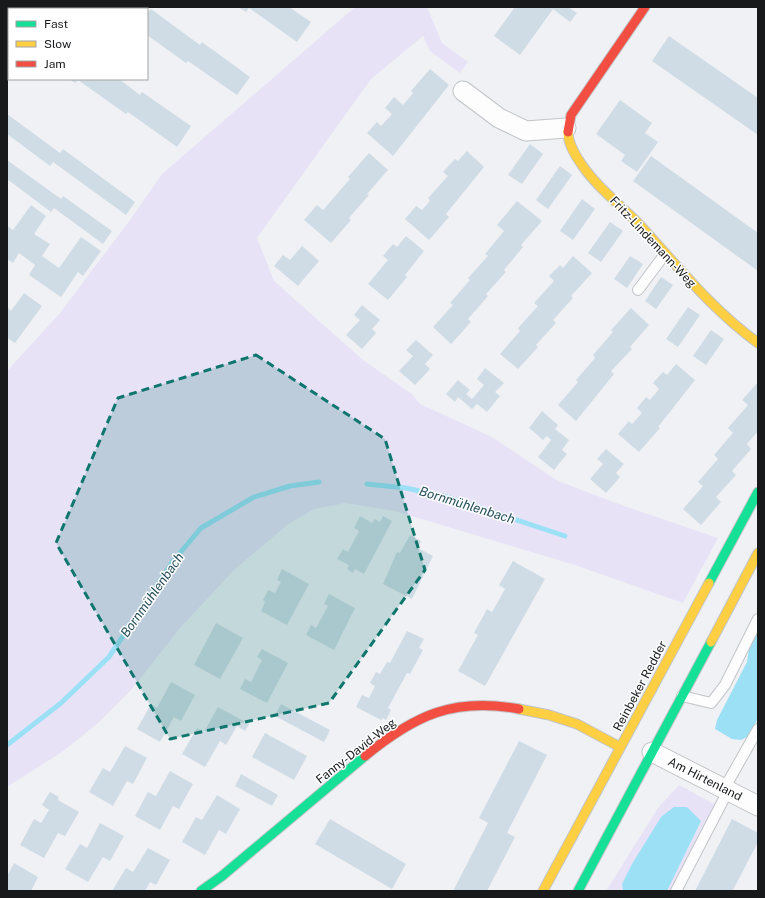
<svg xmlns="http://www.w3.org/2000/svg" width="765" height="898" font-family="'Public Sans',sans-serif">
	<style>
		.green { fill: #e8e2f7 }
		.water { fill: #9ce0f6 }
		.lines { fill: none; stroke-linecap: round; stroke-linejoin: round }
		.stream { stroke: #9ce0f6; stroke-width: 5 }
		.building { fill: #d0dce5 }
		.lane-casing { stroke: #c2c4c7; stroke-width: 12 }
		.street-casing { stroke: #c2c4c7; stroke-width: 21 }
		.fast-casing { stroke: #c2c4c7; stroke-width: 11 }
		.slow-casing { stroke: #c2c4c7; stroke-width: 11 }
		.jam-casing { stroke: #c2c4c7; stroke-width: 11 }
		.lane { stroke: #fdfdfe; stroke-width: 10 }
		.street { stroke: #fdfdfe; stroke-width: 19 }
		.fast { stroke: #16e098; stroke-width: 9 }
		.slow { stroke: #ffcf43; stroke-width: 9 }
		.jam { stroke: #f24e42; stroke-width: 9 }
		.marked { fill: #0f766e; fill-opacity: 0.2; stroke: #0f766e; stroke-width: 3; stroke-dasharray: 8 5; stroke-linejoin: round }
		.labels { text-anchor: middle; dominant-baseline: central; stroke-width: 3; stroke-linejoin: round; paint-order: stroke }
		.street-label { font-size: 12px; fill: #17191b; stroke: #fff }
		.water-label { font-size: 13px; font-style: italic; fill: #234d5b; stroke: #fff }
	</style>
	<rect width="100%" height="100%" fill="#eff1f5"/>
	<path class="green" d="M355 7H427L442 43 468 62 460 73 430 51 423 36 371 79 257 238 274 281 363 360 412 394 420 404 492 437 558 481 624 506 718 538 683 603 575 565 395 511 345 503 314 509 287 525 234 570 180 628 132 689 98 723 62 752 7 787V371L60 313 130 220 162 174Z
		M679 785 723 809 680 891H666L701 821 622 884 623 891H606L658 808Z"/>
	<path class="water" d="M758 630V718L749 736 741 740 732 739 715 729 717 720 747 662 749 648Z
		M674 807H687L701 821 668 889 666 891H623L622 884 632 864 661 817Z"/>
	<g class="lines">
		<path class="stream" d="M367 484 406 488 447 497 565 536
			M7 745 61 703 109 657 174 560 201 528 254 497 290 486 319 482"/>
	</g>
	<path class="building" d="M37 7H56L55 9H40Z
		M102 7H142L144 9H104Z
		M238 7H289L311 22 297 42 249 8 246 12Z
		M515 7H568L577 13 570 22 553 9 520 55 494 36Z
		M151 9 200 45 202 42 250 77 237 95 188 61 186 63 147 35V11L148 12Z
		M669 36 758 98V135L652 61Z
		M430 69 449 85 393 156 367 133 377 122 381 126 392 114 385 108 394 97 403 105 413 93 411 91Z
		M70 79H119L140 95 142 92 191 126 177 147 128 112 126 114 78 80 75 83Z
		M620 100 652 123 645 133 658 142 637 172 621 161 625 155 596 134Z
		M7 114 60 153 63 149 135 202 126 215 53 162 50 166 7 134Z
		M530 144 543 154 522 184 508 175Z
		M467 151 484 167 446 214 449 217 429 240 405 219 416 206 422 210 430 201 428 198 448 176 443 172 455 159 458 161Z
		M369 153 388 170 367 194 369 195 349 218 351 220 331 243 304 220 317 205 323 210 350 179 348 177Z
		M651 156 758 233V271L633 181Z
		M7 160 61 199 63 196 112 231 103 244 54 208 51 212 7 179Z
		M560 166 572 175 548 209 536 200Z
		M582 199 595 209 573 240 560 231Z
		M517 201 542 221 521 245 523 247 504 270 506 272 486 294 488 296 468 319 471 322 451 344 433 327 453 305 450 303 470 280 468 278 488 256 485 254 504 231 497 225Z
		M31 205 46 216 34 234 50 244 42 256 59 268 81 237 101 251 83 276 78 272 61 297 29 275 35 265 19 253 13 263 7 259V226L13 230Z
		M610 222 623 231 601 262 588 253Z
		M406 236 424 251 405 275 407 277 388 300 368 284 388 260 383 256 393 244 397 247Z
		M302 246 319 261 298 286 274 266 283 255 290 260Z
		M573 256 592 273 571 296 573 298 553 320 556 323 536 345 538 347 518 369 500 354 520 331 518 328 538 306 534 303 554 281 549 276 560 265 563 268Z
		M630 256 643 264 627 288 614 279Z
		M661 277 673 285 656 309 645 301Z
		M24 293 42 306 15 343 7 338V307L11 311Z
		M362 305 380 320 372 329 376 333 362 349 346 335 360 320 354 315Z
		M688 307 700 315 678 347 666 339Z
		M631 308 649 325 630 347 632 349 611 371 614 374 576 421 558 405 578 382 576 380 595 358 593 355 613 332 611 330Z
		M711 330 724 339 706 365 693 356Z
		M416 340 433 355 425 364 430 369 415 385 399 371 413 356 406 350Z
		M676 364 695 380 658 427 660 428 639 452 618 434 629 421 632 424 642 413 637 408 646 397 650 400 659 389 653 383 663 372 667 375Z
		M485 368 504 383 495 392 500 396 487 412 477 404 472 409 458 397 455 402 446 394 458 380 470 390 466 394 472 399 484 385 477 379Z
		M758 382V431L747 444 751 449 732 471 736 475 716 497 721 502 701 525 683 509 703 486 698 482 718 459 714 455 733 433 728 428 748 405 742 400Z
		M542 411 558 425 555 429 569 440 562 450 567 454 554 470 538 457 551 440 547 436 543 440 529 428Z
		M606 449 624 464 616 473 620 477 606 493 590 479 603 464 597 459Z
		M360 516 372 523 375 519 380 522 383 516 392 521 364 574 355 569 353 573 347 569 349 565 337 559 343 549 348 552 359 531 354 528Z
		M410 535 421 541 418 548 433 556 412 599 383 584 397 552 400 553Z
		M513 561 545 579 485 686 458 671 478 635 474 633 487 609 492 612 505 589 499 585Z
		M282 569 309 584 287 625 261 611 265 602 263 600 268 590 275 593 281 582 277 580Z
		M329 594 355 608 334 650 306 635 311 625 316 628 328 606 324 604Z
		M216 623 243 638 220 679 194 665Z
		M407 631 424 639 419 648 423 650 410 674 407 673 388 708 391 710 386 720 383 718 381 720 356 707 362 695 369 698 375 686 370 683 376 672 380 674 387 662 390 663Z
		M262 649 288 663 267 703 240 689 245 679 251 682 262 660 257 657Z
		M171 682 195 695 181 721 174 717 160 742 137 729 151 704 157 708Z
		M281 704 330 730 324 742 275 716Z
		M218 707 249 724 245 731 237 726 226 745 220 741 205 767 182 754 197 728 204 732Z
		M265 733 307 756 294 780 252 757Z
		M519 741 547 755 507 833 515 837 487 891H453L488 823 479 818Z
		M125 746 147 758 133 784 127 781 113 806 89 792 103 768 110 772Z
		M170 771 193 784 179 809 173 806 160 830 135 816 148 792 156 796Z
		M241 774 278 795 272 806 235 786Z
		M50 792 59 797 58 800 79 812 65 836 58 833 44 858 20 845 34 819 41 823 49 810 42 805Z
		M217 795 240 809 226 834 219 830 205 855 182 842 196 817 202 820Z
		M330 819 406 864 392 889 315 844Z
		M732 819 758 833V842L733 890 695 891Z
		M100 823 124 836 110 861 103 857 88 882 65 869 80 844 87 848Z
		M148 848 170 860 156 885 150 882 145 891H112L126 868 133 872Z
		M14 863 38 877 31 891H7V876Z"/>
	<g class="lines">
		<g class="lane-casing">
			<path id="lane" d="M638 290 665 254
				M682 696 711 703 725 685 758 619
				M724 789 758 729
				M676 891 728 791"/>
		</g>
		<g class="street-casing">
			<path id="street" d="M463 91 499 118 526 131 566 128
				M652 752 758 806"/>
		</g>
		<g class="fast-casing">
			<path id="fast" d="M709 583 758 492
				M201 891 222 876 365 756
				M578 891 711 642"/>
		</g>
		<g class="slow-casing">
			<path id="slow" d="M568 132C568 144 575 155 582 165 597 187 618 203 637 222 676 264 711 309 758 343
				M711 642 758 553
				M519 709 549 715 577 724 620 747
				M543 891 709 583"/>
		</g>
		<g class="jam-casing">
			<path id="jam" d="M568 132 571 115 645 7
				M365 756C415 715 454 697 519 709"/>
		</g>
		<use href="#lane" class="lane"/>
		<use href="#street" class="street"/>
		<use href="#fast" class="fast"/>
		<use href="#slow" class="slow"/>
		<use href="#jam" class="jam"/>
	</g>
	<path class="marked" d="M256 355 385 439 425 570 329 703 170 739 56 543 118 398Z"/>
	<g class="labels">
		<g class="street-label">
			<text transform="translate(653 242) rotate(47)">Fritz-Lindemann-Weg</text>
			<text transform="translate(640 686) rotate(-62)">Reinbeker Redder</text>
			<text transform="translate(356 751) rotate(-38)">Fanny-David-Weg</text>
			<text transform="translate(705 779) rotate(27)">Am Hirtenland</text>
		</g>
		<g class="water-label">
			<text transform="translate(467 505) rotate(17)">Bornmühlenbach</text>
			<text transform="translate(152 595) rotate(-55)">Bornmühlenbach</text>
		</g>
	</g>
	<rect width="765" height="898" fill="none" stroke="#17191b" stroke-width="16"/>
	<rect x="8" y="8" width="140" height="72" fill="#ffffff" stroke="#a2a3a4"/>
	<rect x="16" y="21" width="20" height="6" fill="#16e098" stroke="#a2a3a4"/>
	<text x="44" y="28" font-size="12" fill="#17191b">Fast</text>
	<rect x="16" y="41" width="20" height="6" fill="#ffcf43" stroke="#a2a3a4"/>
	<text x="44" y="48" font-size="12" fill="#17191b">Slow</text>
	<rect x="16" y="61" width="20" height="6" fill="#f24e42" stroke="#a2a3a4"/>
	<text x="44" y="68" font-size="12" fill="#17191b">Jam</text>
</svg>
